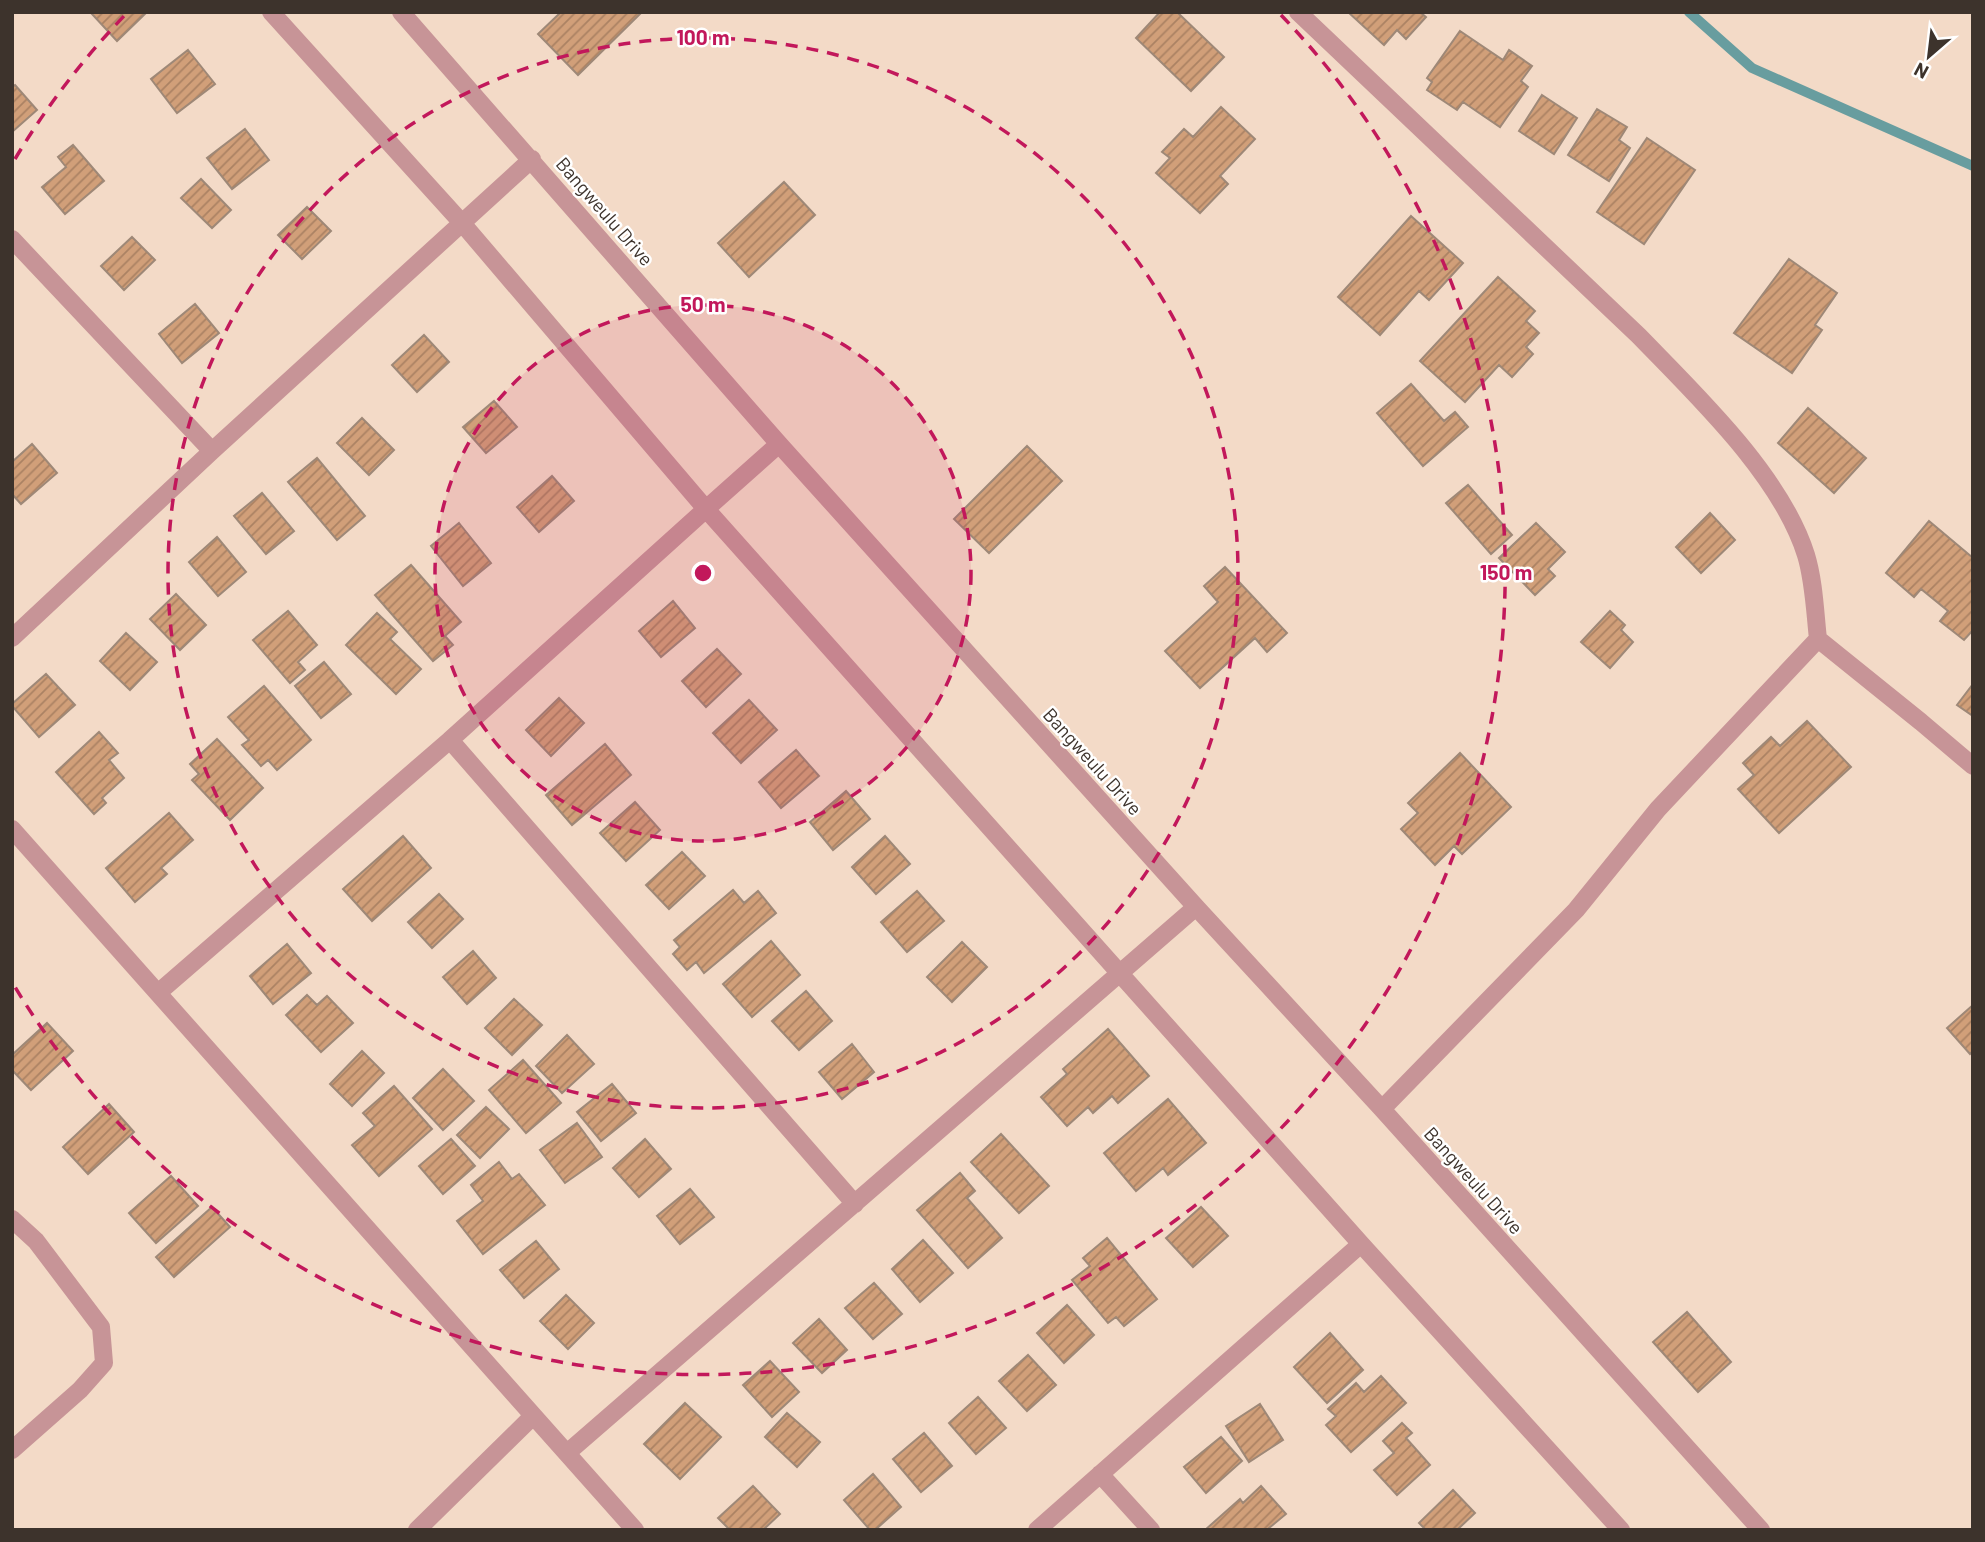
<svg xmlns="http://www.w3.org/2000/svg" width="1985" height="1542" font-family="Barlow,sans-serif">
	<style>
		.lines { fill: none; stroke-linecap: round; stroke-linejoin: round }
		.stream { stroke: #689d9f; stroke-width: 10 }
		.building { fill: url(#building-hatch); stroke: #9e8877; stroke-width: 2 }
		.minor { stroke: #c79497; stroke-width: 18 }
		.ring { fill: none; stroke: #c2185b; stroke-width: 3.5; stroke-dasharray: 12 9 }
		.labels { text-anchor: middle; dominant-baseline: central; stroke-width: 5; stroke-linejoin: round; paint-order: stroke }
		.street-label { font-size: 19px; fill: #3d332c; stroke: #fff }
		.centre { fill: #c2185b; stroke: #fff; stroke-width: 3.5 }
		.ring-label { font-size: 21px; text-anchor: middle; font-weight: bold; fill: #c2185b; stroke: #fff; stroke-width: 5; stroke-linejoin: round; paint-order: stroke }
	</style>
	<defs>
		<pattern id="building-hatch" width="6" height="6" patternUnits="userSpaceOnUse" patternTransform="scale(1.75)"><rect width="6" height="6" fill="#d19f79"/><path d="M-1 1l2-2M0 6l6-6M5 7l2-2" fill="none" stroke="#ab8263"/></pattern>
	</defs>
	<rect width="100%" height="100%" fill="#f3dac7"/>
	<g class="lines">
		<path class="stream" d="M1689 12 1752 68 1973 166"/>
	</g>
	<path class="building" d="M94 12H147L117 41 92 14Z
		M561 12H642L578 75 538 34Z
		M1160 12H1177L1224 57 1191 91 1136 38Z
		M1348 12H1420L1426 17 1406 39 1397 30 1384 45Z
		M1460 31 1503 60 1509 50 1532 66 1521 81 1528 87 1500 127 1463 102 1457 110 1427 90 1432 82 1427 78Z
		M188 50 215 84 177 113 151 79Z
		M15 85 37 110 12 132V87Z
		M1542 95 1577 118 1554 154 1519 131Z
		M1221 107 1255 139 1220 176 1228 184 1200 213 1156 173 1170 158 1162 152 1184 129 1193 137Z
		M1597 109 1627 127 1619 140 1630 148 1609 181 1568 155Z
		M245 129 269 160 232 189 207 158Z
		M1647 138 1695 170 1644 244 1597 212Z
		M73 145 104 181 65 214 42 187 66 167 58 157Z
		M201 179 231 210 212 228 181 198Z
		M784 182 815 215 749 277 718 243Z
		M307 207 331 231 302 259 278 235Z
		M1411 216 1463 263 1429 300 1419 291 1380 335 1338 297Z
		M132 237 155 260 124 290 101 266Z
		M1789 259 1837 293 1815 325 1822 330 1792 373 1734 333Z
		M1498 277 1535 311 1526 321 1539 333 1526 347 1533 354 1512 377 1499 365 1465 402 1420 361Z
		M195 304 219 333 182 363 159 334Z
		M424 335 449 362 417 392 392 365Z
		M1411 384 1444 421 1455 412 1468 427 1423 466 1377 413Z
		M494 401 517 427 486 453 463 427Z
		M1808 408 1866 458 1834 493 1778 443Z
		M362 418 394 450 369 475 337 443Z
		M32 444 57 473 21 504 12 494V462Z
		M1027 446 1062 481 989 553 954 519Z
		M317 458 365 516 337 540 288 482Z
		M552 476 574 501 539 532 517 507Z
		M1468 485 1512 535 1491 554 1446 503Z
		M262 493 294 531 266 554 234 516Z
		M1710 513 1735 540 1701 573 1676 547Z
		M1929 521 1973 558V630L1964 640 1940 621 1948 611 1921 589 1914 597 1886 573Z
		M459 523 491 563 463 586 431 546Z
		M1536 523 1565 552 1548 569 1555 576 1535 595 1499 558Z
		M217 537 246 572 218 596 189 562Z
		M411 565 461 622 445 636 453 645 433 661 375 595Z
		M1225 567 1287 633 1267 652 1255 638 1200 688 1165 651 1218 602 1204 586Z
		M176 594 206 625 180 650 150 619Z
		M673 601 695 628 661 657 639 631Z
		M288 611 317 645 298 662 305 670 290 683 253 640Z
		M1610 611 1625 625 1621 630 1633 642 1610 668 1581 642Z
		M377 613 397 632 390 639 421 669 396 694 346 645Z
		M126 633 157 662 130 690 100 661Z
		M717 649 741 674 706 707 682 681Z
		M324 662 351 694 321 718 295 686Z
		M46 674 75 705 39 737 12 706V704Z
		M1973 684V716L1957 705Z
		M264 686 311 740 277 770 268 760 261 766 242 745 249 740 228 717Z
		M559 698 584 723 551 756 526 730Z
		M749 700 777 730 741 763 713 733Z
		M1807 721 1851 767 1779 833 1738 789 1754 775 1743 763 1771 737 1780 746Z
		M99 732 118 753 109 760 124 778 102 798 106 803 94 814 56 772Z
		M217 739 263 788 230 820 192 780 199 774 190 764Z
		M605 744 631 775 572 825 546 795Z
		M796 750 819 776 781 808 759 782Z
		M1460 753 1511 807 1462 854 1454 846 1435 865 1401 829 1418 813 1408 803Z
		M846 791 870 819 833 850 810 822Z
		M635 802 660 830 626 861 600 833Z
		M169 813 193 840 161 868 167 874 135 902 106 868Z
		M403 836 431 868 372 921 343 889Z
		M885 836 910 864 876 894 852 867Z
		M682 852 705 876 669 909 646 885Z
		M733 890 744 903 758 891 776 913 704 973 696 962 687 970 673 954 680 947 674 940Z
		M917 891 944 921 907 952 881 922Z
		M439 894 463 919 432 948 408 922Z
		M771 941 800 975 752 1017 723 984Z
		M962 942 987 967 952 1002 927 977Z
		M287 944 311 973 273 1004 250 976Z
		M473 951 496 978 467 1004 443 977Z
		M806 991 832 1021 799 1050 772 1021Z
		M307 995 317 1005 327 996 353 1023 321 1052 286 1015Z
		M514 999 542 1025 512 1055 485 1028Z
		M1973 1005V1051L1970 1054 1947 1028Z
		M47 1023 73 1051 31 1090 12 1070V1055Z
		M1108 1029 1149 1076 1118 1103 1112 1096 1093 1113 1088 1107 1067 1126 1041 1097 1067 1074 1063 1069Z
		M567 1035 594 1064 562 1093 536 1066Z
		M852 1044 874 1072 842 1099 819 1072Z
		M362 1051 384 1073 352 1106 330 1084Z
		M523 1060 561 1103 526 1133 489 1090Z
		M443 1069 474 1101 443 1130 413 1098Z
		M612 1084 636 1113 601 1141 577 1112Z
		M394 1086 432 1129 379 1176 352 1145 375 1126 363 1113Z
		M1168 1099 1206 1143 1168 1175 1163 1168 1136 1191 1104 1153Z
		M109 1104 134 1132 88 1174 63 1147Z
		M486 1107 509 1129 480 1158 457 1135Z
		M577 1123 602 1157 565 1183 540 1150Z
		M1001 1134 1049 1186 1019 1213 971 1162Z
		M451 1139 475 1166 443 1194 419 1166Z
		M645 1139 671 1169 639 1197 613 1168Z
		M499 1162 512 1179 519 1174 545 1205 483 1254 457 1221 483 1201 471 1185Z
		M960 1173 975 1191 967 1198 1002 1238 968 1268 917 1210Z
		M171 1176 198 1206 156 1243 129 1213Z
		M690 1189 714 1217 680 1244 657 1216Z
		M212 1207 230 1227 174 1277 156 1257Z
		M1201 1207 1228 1236 1193 1267 1166 1238Z
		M1107 1238 1157 1299 1124 1326 1116 1317 1108 1323 1072 1280 1090 1266 1083 1258Z
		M923 1240 953 1273 920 1302 892 1269Z
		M536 1241 559 1269 524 1298 500 1270Z
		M874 1283 902 1314 873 1339 845 1308Z
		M566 1295 594 1323 568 1349 540 1321Z
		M1067 1305 1094 1335 1064 1363 1037 1333Z
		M1687 1312 1731 1362 1698 1392 1653 1342Z
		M819 1319 847 1350 822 1373 793 1343Z
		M1330 1333 1363 1370 1327 1403 1294 1367Z
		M1028 1355 1056 1385 1027 1411 999 1381Z
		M770 1361 799 1392 772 1417 743 1385Z
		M1381 1376 1406 1403 1351 1452 1326 1425 1336 1416 1328 1409 1356 1383 1364 1392Z
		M978 1397 1006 1428 976 1454 949 1423Z
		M685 1403 721 1437 680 1479 644 1444Z
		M1260 1404 1283 1440 1249 1462 1226 1426Z
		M787 1413 820 1442 797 1467 765 1437Z
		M1402 1423 1412 1433 1406 1438 1430 1465 1397 1495 1374 1470 1394 1453 1383 1441Z
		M924 1433 952 1466 921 1492 893 1459Z
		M1221 1437 1242 1461 1206 1493 1184 1467Z
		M873 1474 901 1507 875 1530H870L844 1500Z
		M753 1486 780 1514 763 1530H730L718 1518Z
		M1261 1486 1286 1514 1269 1528 1270 1530H1205L1240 1499 1243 1503Z
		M1453 1490 1475 1513 1457 1530H1426L1419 1523Z"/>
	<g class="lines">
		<path class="minor" d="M271 12 462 223 706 509 779 444
			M401 12 779 444 1196 907 1382 1109 1761 1530
			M1298 12 1639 336C1696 395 1781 475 1806 555 1814 581 1815 612 1818 639L1921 722 1973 766
			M12 239 212 451
			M12 638 212 451 532 159
			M450 740 706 509 1361 1244 1621 1530
			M12 829 635 1530
			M159 992 450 740 855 1204
			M1382 1109 1576 910 1658 809 1818 639
			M12 1219 36 1241 101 1327 104 1363 80 1390 12 1450
			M567 1453 1196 907
			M1100 1474 1151 1530
			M417 1530 532 1417
			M1037 1530 1361 1244"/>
	</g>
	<circle cx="703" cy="573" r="268" fill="#c2185b" fill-opacity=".12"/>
	<g class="ring">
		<circle cx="703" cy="573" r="268"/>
		<circle cx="703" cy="573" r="535"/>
		<path d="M15 159A803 803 0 0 1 125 15M1281 15A803 803 0 1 1 15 987"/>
	</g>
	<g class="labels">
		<g class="street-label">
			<text transform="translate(605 211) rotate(49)">Bangweulu Drive</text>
			<text transform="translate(1093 761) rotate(48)">Bangweulu Drive</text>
			<text transform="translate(1474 1180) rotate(48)">Bangweulu Drive</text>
		</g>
	</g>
	<circle cx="703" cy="573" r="10" class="centre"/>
	<g class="ring-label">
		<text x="703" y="45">100 m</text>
		<text x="703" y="312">50 m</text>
		<text x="1506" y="580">150 m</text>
	</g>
	<rect width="1985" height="1542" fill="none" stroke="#3d332c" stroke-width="28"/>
	<g transform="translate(1929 56) rotate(208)" stroke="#ffffff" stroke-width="5" paint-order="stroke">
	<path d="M0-5L12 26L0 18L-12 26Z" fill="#3d332c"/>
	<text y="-10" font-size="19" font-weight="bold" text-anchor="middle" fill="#3d332c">N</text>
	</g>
</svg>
